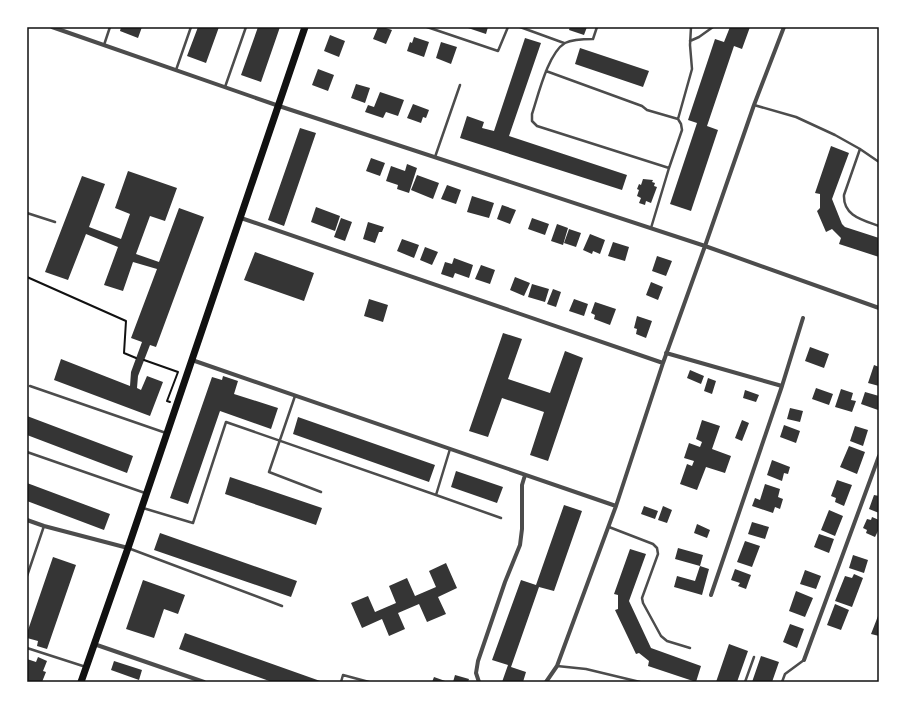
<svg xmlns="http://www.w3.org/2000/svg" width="906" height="709" font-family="'Alegreya Sans',sans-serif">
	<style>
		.building { fill: #353535 }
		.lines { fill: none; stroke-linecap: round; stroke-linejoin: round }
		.path { stroke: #111; stroke-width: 2 }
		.service { stroke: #4c4c4c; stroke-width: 2.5 }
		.minor { stroke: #4c4c4c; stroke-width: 4 }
		.secondary { stroke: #111; stroke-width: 7 }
		.neatline { fill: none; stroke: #111; stroke-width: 1.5 }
	</style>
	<rect width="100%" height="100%" fill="#fff"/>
	<path class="building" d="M121 27H142L138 38 120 31Z
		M198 27H219L206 63 187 56Z
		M258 27H280L261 82 241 75Z
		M378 27H383L392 30 386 44 373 39Z
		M465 27H488L486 34Z
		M570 27H587L584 35 569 30Z
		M730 27H750L742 49 734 46 707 126 718 130 691 211 670 204 697 123 688 120 715 39 724 42Z
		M330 35 345 41 339 57 324 51Z
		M414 37 429 42 424 57 407 51 410 42 412 43Z
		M525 38 541 43 509 136 627 175 622 190 460 138 467 116 484 122 482 128 494 131Z
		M441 42 457 47 451 64 436 58Z
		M580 48 649 71 643 87 575 64Z
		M318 69 334 75 328 91 312 85Z
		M356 84 370 88 365 103 351 98Z
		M380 92 404 100 398 116 386 112 383 118 365 112 368 105 374 107Z
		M413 104 429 110 426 118 423 117 421 123 407 118Z
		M300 128 316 133 284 226 268 220Z
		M831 146 849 153 832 199 842 224 845 227 879 238V257L839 244 841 238 832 229 826 232 817 211 820 208V194L815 193Z
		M371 158 385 163 380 176 366 171Z
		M407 164 417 168 409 193 397 189 398 185 386 181 391 166 405 171Z
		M128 171 177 188 165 221 150 216 136 254 159 262 179 208 204 217 156 347 150 345 138 376 137 388 141 390 147 376 163 382 150 416 54 380 61 359 130 386 131 372 142 342 131 338 157 269 133 262 123 291 104 285 118 247 86 234 68 280 45 272 82 176 105 184 89 227 121 239 130 214 115 208Z
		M417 175 439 183 433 199 411 190Z
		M643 179 653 180 652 182 655 183 654 186 657 187 651 203 646 201 645 205 639 203 641 198 637 196 639 190 637 189 639 184 641 185Z
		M447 185 461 190 456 204 441 199Z
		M472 196 494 203 489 218 467 212Z
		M502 205 516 210 510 224 497 219Z
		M316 207 340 216 335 231 311 222Z
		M341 218 352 222 345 241 334 237Z
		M532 218 549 224 545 235 528 229Z
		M368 222 384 227 382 232H379L375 243 363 239Z
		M557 224 568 228 563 245 551 241Z
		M569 229 581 233 576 247 564 243Z
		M590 234 605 240 600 254 593 251 592 254 583 250Z
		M402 239 419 245 414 258 397 251Z
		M613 242 629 247 625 261 608 256Z
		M425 247 438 252 432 265 420 260Z
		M255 252 314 273 304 301 244 280Z
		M657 256 672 261 666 276 652 271Z
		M454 258 473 265 469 278 455 273 453 278 441 274 445 262 452 264Z
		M481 265 495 270 490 284 475 279Z
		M515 277 530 283 524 296 510 290Z
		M651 282 663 287 658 300 646 295Z
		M532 284 549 289 545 302 528 297Z
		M553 289 561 292 556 307 547 304Z
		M369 299 388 305 383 322 364 316Z
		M574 299 588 304 584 316 569 311Z
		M595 302 616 309 610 325 594 319 595 315 591 313Z
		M637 316 652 321 646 338 636 334 637 329 634 328Z
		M503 333 522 339 508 379 550 393 565 351 583 358 548 461 530 455 544 412 502 398 488 437 469 431Z
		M810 347 829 354 824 368 805 361Z
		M874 365 879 367V386L868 383Z
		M690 370 704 376 701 384 687 378Z
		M223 376 238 381 234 394 278 408 271 429 220 411 188 504 170 498 212 377 222 380Z
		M708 378 716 381 712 394 704 391Z
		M816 388 833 394 829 405 812 399Z
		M841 389 853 393 851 400 856 401 852 412 835 407Z
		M745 390 759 395 756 402 743 398Z
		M865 392 879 396 878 410 861 404Z
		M790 408 803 411 800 422 787 419Z
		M27 416 133 456 127 473 27 435Z
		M298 417 435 465 429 482 293 434Z
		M702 420 720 426 712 449 731 456 725 473 706 467 697 490 680 484 687 464 692 466 694 461 684 458 689 443 700 447 702 442 696 439Z
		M742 420 749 423 742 441 735 438Z
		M784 425 800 431 796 443 780 437Z
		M855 426 868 430 863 446 850 441Z
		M849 446 865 452 857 474 840 467Z
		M772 460 790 467 788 474 784 473 782 481 767 475Z
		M456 471 503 487 497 503 451 487Z
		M230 477 322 508 316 525 225 494Z
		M837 480 852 485 844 506 835 502 836 498 831 496Z
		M27 483 110 514 104 530 27 501Z
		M765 484 780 489 778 497 783 499 780 509 775 507 773 513 752 506 755 498 760 500Z
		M874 495 879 496V513L869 509Z
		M564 505 582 511 554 591 539 587 511 667 526 672 523 682H502L508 665 492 660 521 580 536 585Z
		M644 506 658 511 655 519 641 514Z
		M663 506 672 510 667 523 658 520Z
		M829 510 843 516 835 536 821 530Z
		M872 517 879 520V529L875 537 866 533 867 530 863 528 867 519 871 520Z
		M752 522 769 527 765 539 748 534Z
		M697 524 710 530 707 538 694 533Z
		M160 533 297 581 291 597 154 550Z
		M819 534 834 539 829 553 814 547Z
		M745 541 760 546 752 567 737 562Z
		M678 548 703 555 700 566 709 569 702 595 674 587 677 576 695 581 700 566 675 559Z
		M630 549 646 554 629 601 651 648 701 666 696 682 648 666 649 661 639 653 636 654 615 610 618 609V595L614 594Z
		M853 555 868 560 864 573 849 568Z
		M53 557 76 565 47 649 37 646 38 641 27 638V633Z
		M446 563 457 588 438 597 446 614 427 622 419 604 398 613 405 629 389 636 382 619 362 628 351 603 368 596 375 612 396 603 389 586 407 578 415 596 436 587 429 571Z
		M735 569 751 575 746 589 738 586 740 583 731 580Z
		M805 570 821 576 816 589 800 584Z
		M854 574 863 578 852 607 835 601 845 576 852 578Z
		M143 580 185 595 178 614 164 609 154 638 126 629Z
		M796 591 813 598 805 617 789 611Z
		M835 604 849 610 841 630 827 625Z
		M878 616 879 617V636L871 634Z
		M790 624 804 629 797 648 783 642Z
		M185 633 323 682H272L179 649Z
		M729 644 748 651 737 682H716Z
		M761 656 779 662 772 682H752Z
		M38 657 47 661 43 671 46 672 42 682H27V659L36 662Z
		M114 661 142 670 139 680 111 670Z
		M455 675 469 679 468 682H453Z
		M434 677 448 682H432Z"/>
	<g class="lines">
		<path class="path" d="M27 277 126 321 124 353 136 358
			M144 360 178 372 167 401 170 402"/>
		<path class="service" d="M427 27 498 51 508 27
			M520 27 564 43
			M597 27 593 39C584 39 573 39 565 43 548 53 538 96 532 114V121L537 126 669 168 651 228
			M690 41 699 37 713 27
			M104 45 110 27
			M176 70 191 27
			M546 71 642 106 647 110 678 119 681 124 682 130 669 168
			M225 87 246 27
			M754 105 796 117 835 135 860 149 879 162
			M678 119 692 69 690 45 691 27
			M860 149 844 195C843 216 863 220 879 226
			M435 157 460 85
			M27 213 55 222
			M30 386 166 433
			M295 396 269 472 321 492
			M27 452 145 493
			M436 495 501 518
			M143 508 193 523 226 422 436 495 450 449
			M609 527 653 544 657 548 658 554 642 598 643 603 661 636 667 641 690 648
			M128 548 282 606
			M27 576 44 526
			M27 648 86 667
			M557 666 586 669 640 682
			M341 682 343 675 369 682
			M745 682 754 657
			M782 682 785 674 804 660"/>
		<path class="minor" d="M52 27 279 106 705 246 879 308
			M241 218 663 363
			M666 353 782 386 711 595
			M192 360 616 506
			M782 386 803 318
			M27 520 44 526 128 548
			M94 644 204 682
			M804 660 879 456
			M479 682 476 673 478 661 505 582 520 545 522 529V485L525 475
			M546 682 557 666 616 506 663 363 705 246 754 105 784 27"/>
		<path class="secondary" d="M81 682 128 548 305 27"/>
	</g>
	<rect width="906" height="709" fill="none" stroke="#ffffff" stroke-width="56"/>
	<rect x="28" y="28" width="850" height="653" class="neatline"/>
</svg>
